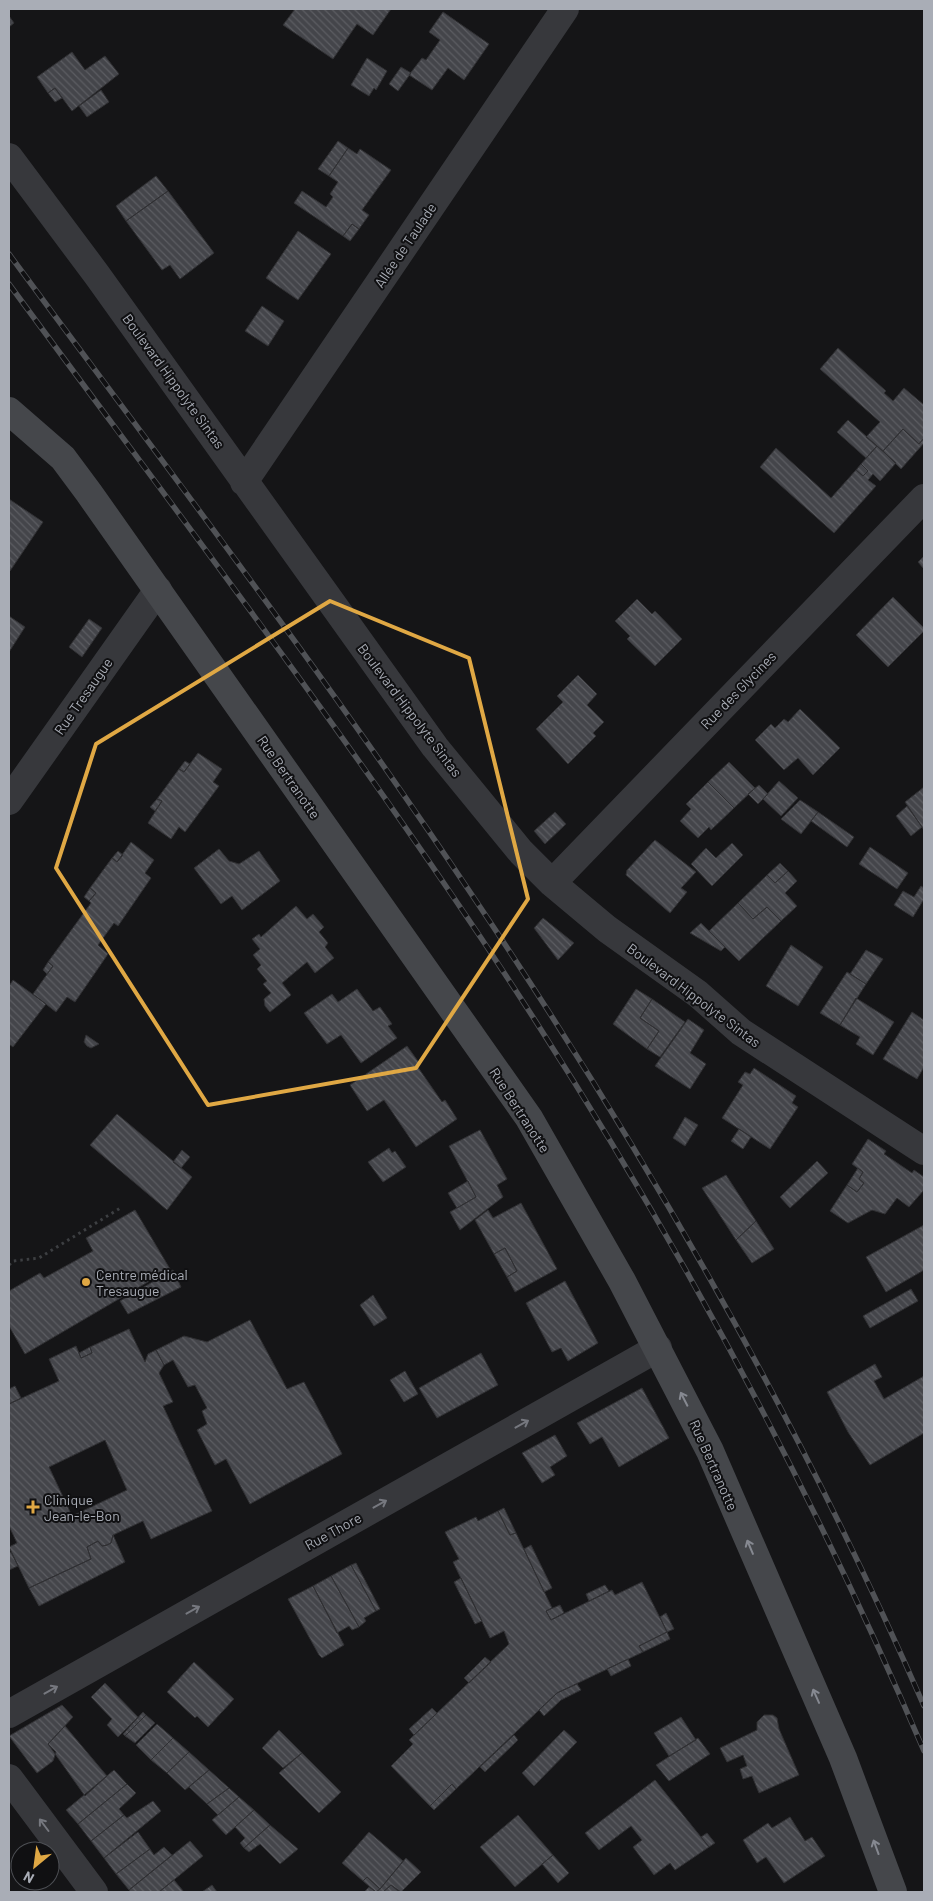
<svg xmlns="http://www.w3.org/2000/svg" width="933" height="1901" font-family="Barlow,sans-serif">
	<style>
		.building { fill: url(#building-back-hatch); stroke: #303033; fill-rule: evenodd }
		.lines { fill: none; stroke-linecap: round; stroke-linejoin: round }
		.path { stroke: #3d3f42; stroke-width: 3; stroke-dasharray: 2.5 4; stroke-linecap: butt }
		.street { stroke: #37383c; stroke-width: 28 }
		.secondary { stroke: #45474b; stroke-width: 28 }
		.rail-casing { stroke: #505256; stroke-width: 5.5 }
		.rail { stroke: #101012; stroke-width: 4; stroke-dasharray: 11; stroke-linecap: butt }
		.oneway { stroke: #868991 }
		.oneway2 { stroke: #76787f }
		.marked { fill: none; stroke: #e0a844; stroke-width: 4; stroke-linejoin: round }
		.poi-dot { fill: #e0a844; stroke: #101012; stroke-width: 2 }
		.labels { text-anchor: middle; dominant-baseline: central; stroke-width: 4; stroke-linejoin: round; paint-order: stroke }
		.street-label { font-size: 14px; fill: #a9adb6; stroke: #101012 }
		.poi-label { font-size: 14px; fill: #a9adb6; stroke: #101012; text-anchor: start }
	</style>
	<defs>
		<pattern id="building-back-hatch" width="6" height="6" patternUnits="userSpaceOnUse" patternTransform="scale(1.25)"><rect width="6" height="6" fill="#44454a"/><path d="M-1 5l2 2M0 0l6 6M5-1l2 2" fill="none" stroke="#5c5d62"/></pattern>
	</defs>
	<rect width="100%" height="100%" fill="#151517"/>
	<path class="building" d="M295 9H391L373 35 357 24 333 59 283 25Z
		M443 12 489 44 464 80 448 68 432 90 409 75 422 58 426 60 440 40 429 32Z
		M9 16 14 23 9 27Z
		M72 52 85 70 105 56 119 74 72 111 55 88 48 93 37 77Z
		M367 58 387 71 376 90 374 88 369 96 351 85Z
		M401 67 411 73 398 91 389 84Z
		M55 88 62 98 55 102 48 93Z
		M101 90 109 102 87 117 79 106Z
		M338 141 348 148 329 176 318 169Z
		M348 148 357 154 360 149 391 170 362 210 369 215 359 229 352 224 343 236 294 203 302 191 326 207 333 197 330 194 338 182 329 176Z
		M156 176 168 191 126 221 116 206Z
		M168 191 214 253 180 279 170 265 162 270 126 221Z
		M352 224 359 229 350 241 343 236Z
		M298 231 331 254 298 300 266 278Z
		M262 306 284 321 268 346 245 331Z
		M838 348 886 391 884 393 893 401 904 388 924 405V438L919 444 903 429 883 451 866 437 880 422 820 369Z
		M848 420 877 446 866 458 837 432Z
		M903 429 919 444 924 438V443L901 469 883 451Z
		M877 446 896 463 880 481 873 474 868 480 876 486 834 533 760 467 776 448 831 498 856 470 863 476 868 471 861 464Z
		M861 464 868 471 863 476 856 470Z
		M9 499 43 522 10 571 9 570Z
		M924 556V569L918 562Z
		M893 597 924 628V631L888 667 856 635Z
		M637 599 652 614 655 611 682 639 655 666 627 639 630 636 615 621Z
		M9 616 25 627 9 652Z
		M89 619 102 628 82 657 69 647Z
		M578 675 597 694 587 705 604 722 593 733 596 736 568 764 536 729 563 702 557 696Z
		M800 709 840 748 813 775 798 758 784 770 755 740 771 724 775 728 784 719 788 722Z
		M198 753 222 769 213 782 219 786 185 832 179 827 171 839 148 823 162 801 157 799 179 769 184 772Z
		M185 761 190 764 184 772 179 769Z
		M729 762 755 788 734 808 708 782Z
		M779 781 798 798 781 816 763 799Z
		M708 782 734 808 711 830 709 827 698 838 680 821 691 809 686 804Z
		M759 785 768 794 758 804 748 794Z
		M924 787V830L905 802Z
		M157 799 162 801 155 811 150 807Z
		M800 800 818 812 801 834 781 819Z
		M907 806 922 827 911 836 896 816Z
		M555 812 566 824 545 844 534 831Z
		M818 812 854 837 847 847 811 821Z
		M655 840 696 872 681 888 687 892 670 913 626 875 627 870Z
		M131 842 154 860 145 873 151 878 118 926 114 923 98 945 108 954 75 1002 67 997 56 1012 33 994 53 966 48 962 91 903 89 901 96 893 90 888 112 858 117 862Z
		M732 843 743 855 712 886 691 864 706 848 716 858Z
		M870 847 908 873 897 889 859 864Z
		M219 849 229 861 239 864 259 851 280 881 242 910 232 896 221 904 194 868Z
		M118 851 123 855 117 862 112 858Z
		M780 863 788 871 775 883 767 875Z
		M788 871 797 881 785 893 797 906 781 921 767 907 753 919 738 903 767 875 775 883Z
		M921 886 924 888V899L913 917 894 905 903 891 914 897Z
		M90 888 96 893 89 901 84 897Z
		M738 903 753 919 767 907 781 921 739 961 709 931Z
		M296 906 307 919 313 914 324 927 319 932 328 943 325 947 334 958 315 973 307 962 282 983 291 995 270 1012 265 1006 264 999 271 993 263 984 267 981 257 969 261 965 253 955 260 949 252 939 259 934 261 937Z
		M543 918 574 943 558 960 534 928Z
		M701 923 725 947 721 951 690 933Z
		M791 945 823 967 798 1006 766 986Z
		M866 950 883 959 866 984 850 974Z
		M48 962 53 966 47 974 43 970Z
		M847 972 866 984 840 1025 820 1013Z
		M13 980 46 1004 13 1047 9 1044V986Z
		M357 989 373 1011 380 1007 392 1024 388 1026 397 1038 361 1063 341 1035 327 1044 304 1013 332 994 338 1002Z
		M636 989 652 999 640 1018 659 1031 647 1049 613 1024Z
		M856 998 894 1022 873 1055 856 1044 860 1037 840 1025Z
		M652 999 685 1022 660 1057 647 1049 659 1031 640 1018Z
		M912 1012 924 1020V1067L917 1079 883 1059Z
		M688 1019 704 1030 690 1053 706 1064 690 1089 655 1066Z
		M86 1035 99 1044 91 1048 87 1046 84 1042Z
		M407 1046 420 1064 417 1066 442 1102 445 1100 457 1119 416 1147 384 1100 367 1111 350 1085Z
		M754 1068 796 1096 792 1103 798 1107 770 1149 722 1118 743 1085 738 1082 745 1072 750 1074Z
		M117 1114 192 1177 167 1210 90 1145Z
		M685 1117 698 1125 685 1146 673 1138Z
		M739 1129 751 1137 743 1149 731 1141Z
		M480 1130 507 1179 497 1185 503 1197 460 1230 450 1212 476 1197 449 1146Z
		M868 1139 886 1151 884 1154 912 1173 914 1170 924 1177V1190L909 1207 897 1198 885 1214 872 1210 848 1223 830 1211 847 1185 857 1192 864 1183 859 1179 863 1172 852 1164Z
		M389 1148 392 1153 395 1151 406 1167 383 1182 368 1162Z
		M182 1150 190 1157 181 1168 173 1162Z
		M817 1161 828 1173 790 1208 780 1197Z
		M858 1168 863 1172 859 1179 864 1183 857 1192 847 1185Z
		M726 1175 756 1221 736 1240 702 1188Z
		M468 1181 476 1197 457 1208 448 1193Z
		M521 1203 557 1269 515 1292 507 1277 517 1271 505 1248 494 1254 475 1220 488 1210 493 1218Z
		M135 1210 170 1269 25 1354 9 1326V1291L40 1273 44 1278 93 1251 86 1238Z
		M756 1221 774 1249 752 1263 736 1240Z
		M924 1225V1270L886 1292 866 1257Z
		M505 1248 517 1271 507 1277 494 1254Z
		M173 1270 181 1287 128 1314 120 1301Z
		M565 1281 598 1343 568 1361 561 1348 552 1352 526 1303Z
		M911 1289 918 1301 870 1328 863 1316Z
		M373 1295 387 1318 374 1326 360 1305Z
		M250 1320 287 1389 304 1382 342 1454 250 1504 226 1459 215 1465 197 1430 207 1424 202 1411 207 1408 195 1385 188 1387 173 1360 164 1365 156 1350 184 1336 207 1342Z
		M129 1329 145 1362 148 1354 156 1350 164 1365 159 1373 173 1402 163 1406 212 1511 151 1539 143 1521 113 1535 111 1543 107 1545 102 1546 98 1541 87 1547 91 1559 29 1588 9 1547 17 1543 9 1526V1404L59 1381 49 1359 76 1346 81 1358 92 1353 90 1347ZM105 1440 127 1490 72 1516 49 1467Z
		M90 1347 92 1353 81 1358 79 1353Z
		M481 1353 498 1385 437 1418 419 1388Z
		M875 1364 882 1377 874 1381 884 1399 924 1376V1433L870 1465 848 1432 827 1392Z
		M405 1371 418 1394 404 1402 390 1380Z
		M15 1386 21 1398 9 1404V1389Z
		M642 1388 669 1438 619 1467 602 1437 590 1444 577 1423Z
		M555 1435 567 1456 550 1467 555 1475 542 1483 522 1453Z
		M504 1508 516 1533 510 1535 498 1511Z
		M498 1511 510 1535 516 1533 552 1608 546 1611 551 1620 612 1590 615 1595 642 1582 667 1632 639 1646 643 1652 557 1693 456 1789 452 1784 430 1806 391 1766 413 1744 409 1740 509 1644 504 1631 490 1638 453 1562 459 1559 445 1532 476 1517 478 1521Z
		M113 1535 125 1562 39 1606 29 1588 91 1559 87 1547 98 1541 102 1546 107 1545 111 1543Z
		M531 1545 552 1588 544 1592 524 1549Z
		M11 1552 18 1566 9 1570V1553Z
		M356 1563 380 1609 376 1611 351 1565Z
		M351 1565 376 1611 364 1618 366 1621 359 1627 331 1576Z
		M331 1576 359 1627 352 1630 349 1626 337 1633 313 1586Z
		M461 1578 482 1621 475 1624 454 1582Z
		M605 1585 609 1591 589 1601 586 1594Z
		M313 1586 344 1645 322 1658 319 1655 288 1599Z
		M560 1605 564 1613 551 1620 546 1611Z
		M666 1613 674 1629 667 1632 660 1617Z
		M667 1632 670 1639 643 1652 639 1646Z
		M485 1657 491 1662 469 1683 464 1678Z
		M628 1659 631 1666 611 1676 607 1669Z
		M194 1662 234 1699 208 1727 197 1716 195 1718 167 1692Z
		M105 1683 138 1717 118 1737 107 1725 112 1719 91 1697Z
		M577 1684 581 1690 561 1700 544 1716 539 1710 557 1693Z
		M62 1705 73 1717 48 1744 56 1752 53 1761 37 1773 9 1736Z
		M432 1708 437 1713 414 1735 409 1729Z
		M143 1712 146 1715 125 1736 123 1734Z
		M146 1715 155 1723 135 1743 125 1736Z
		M764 1715H773L777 1718 779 1729 799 1775 759 1793 752 1776 743 1779 740 1769 747 1766 743 1755 727 1762 720 1748 757 1730V1722Z
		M681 1717 696 1740 669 1756 654 1733Z
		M157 1724 173 1738 151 1760 136 1745Z
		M65 1726 107 1776 85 1796 48 1744Z
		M279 1730 302 1753 283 1768 262 1748Z
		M564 1730 577 1742 534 1786 522 1773Z
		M514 1735 518 1740 485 1772 480 1767Z
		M173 1738 189 1752 167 1773 151 1760Z
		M698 1738 710 1754 669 1781 656 1765Z
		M189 1752 209 1770 185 1790 167 1773Z
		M302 1753 341 1792 319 1813 279 1773Z
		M114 1770 127 1784 78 1824 66 1810Z
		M209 1770 229 1788 207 1804 189 1787Z
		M655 1780 709 1847 675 1870 670 1863 654 1875 633 1847 642 1840 631 1826 599 1850 585 1833Z
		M127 1784 136 1793 119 1809 124 1815 91 1841 78 1824Z
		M452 1784 456 1789 434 1810 430 1806Z
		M229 1788 239 1797 218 1815 207 1804Z
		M239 1797 254 1810 226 1835 212 1820Z
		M153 1801 161 1811 104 1858 91 1841 124 1815 127 1818Z
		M254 1810 270 1825 244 1848 240 1843 245 1838 235 1827Z
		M518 1815 553 1855 515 1887 480 1847Z
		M790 1817 805 1841 812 1837 825 1856 784 1883 766 1857 757 1863 743 1840 768 1823 772 1828Z
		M270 1825 298 1849 280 1864 260 1844 249 1852 244 1848Z
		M138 1832 150 1849 116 1874 104 1858Z
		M369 1832 403 1861 380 1889 367 1877 363 1881 342 1863Z
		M707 1833 715 1843 709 1847 701 1837Z
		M190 1841 203 1856 159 1892H131L129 1890Z
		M164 1847 172 1855 129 1890 116 1874 150 1849 154 1855Z
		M553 1855 569 1873 558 1883 542 1864Z
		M406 1858 421 1872 401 1892 391 1885 383 1892H364L369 1887 376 1892 380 1889Z
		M367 1877 380 1889 376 1892 363 1881Z
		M174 1880 184 1892H159Z
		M212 1885 217 1892H202Z
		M391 1885 399 1892H383Z"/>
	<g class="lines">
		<path class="path" d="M9 1265 13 1261 39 1258 122 1207"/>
		<path class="street" d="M9 157 97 275 435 747 521 852 552 883 607 929 698 994 741 1032 924 1151
			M244 482 565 9
			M9 801 158 590
			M552 883 924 498
			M9 1714 658 1348
			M9 1778 94 1892"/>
		<path class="secondary" d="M9 411 63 458 89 493 529 1118 622 1281 710 1451 843 1758 893 1892"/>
		<g class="rail-casing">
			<path id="rail" d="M9 254C165 465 324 674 470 892 644 1150 800 1421 924 1706
				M9 284C159 488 312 689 454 898 637 1166 796 1452 924 1751"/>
		</g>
		<use href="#rail" class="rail"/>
	</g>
	<defs><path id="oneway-shaft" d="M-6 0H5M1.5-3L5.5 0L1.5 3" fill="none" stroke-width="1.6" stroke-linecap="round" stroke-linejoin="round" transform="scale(1.25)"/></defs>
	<g class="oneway">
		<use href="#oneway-shaft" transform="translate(684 1399) rotate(-117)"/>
		<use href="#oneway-shaft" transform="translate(750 1547) rotate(-113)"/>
		<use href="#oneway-shaft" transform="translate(816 1696) rotate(-114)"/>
		<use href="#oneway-shaft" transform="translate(876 1847) rotate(-110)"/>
	</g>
	<g class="oneway2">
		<use href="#oneway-shaft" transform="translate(522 1424) rotate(-29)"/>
		<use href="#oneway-shaft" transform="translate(380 1504) rotate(-29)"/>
		<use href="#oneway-shaft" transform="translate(193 1610) rotate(-29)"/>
		<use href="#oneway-shaft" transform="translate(51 1690) rotate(-29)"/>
		<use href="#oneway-shaft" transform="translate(44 1825) rotate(-127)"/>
	</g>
	<path class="marked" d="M330 601 469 658 528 899 416 1068 208 1105 56 868 96 744Z"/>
	<g class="poi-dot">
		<circle cx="86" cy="1282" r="5"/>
		<path d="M30.5 1499.5h5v5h5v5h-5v5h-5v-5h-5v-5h5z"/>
	</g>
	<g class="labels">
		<g class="street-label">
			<text transform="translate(405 245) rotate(-56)">Allée de Taulade</text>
			<text transform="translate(174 381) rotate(54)">Boulevard Hippolyte Sintas</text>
			<text transform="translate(738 690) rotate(-46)">Rue des Glycines</text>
			<text transform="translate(83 696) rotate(-55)">Rue Tresaugue</text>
			<text transform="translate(410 710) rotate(53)">Boulevard Hippolyte Sintas</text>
			<text transform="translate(289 777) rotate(55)">Rue Bertranotte</text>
			<text transform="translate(694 995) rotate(37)">Boulevard Hippolyte Sintas</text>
			<text transform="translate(520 1110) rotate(57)">Rue Bertranotte</text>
			<text transform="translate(714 1465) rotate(66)">Rue Bertranotte</text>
			<text transform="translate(333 1531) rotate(-29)">Rue Thore</text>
		</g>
		<g class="poi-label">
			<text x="96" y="1274">Centre médical<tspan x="96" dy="16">Tresaugue</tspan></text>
			<text x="44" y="1499">Clinique<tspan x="44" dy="16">Jean-le-Bon</tspan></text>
		</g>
	</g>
	<rect width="933" height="1901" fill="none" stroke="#a9adb6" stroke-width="20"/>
	<g transform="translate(35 1866) rotate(209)"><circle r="24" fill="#101012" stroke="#4d4f54"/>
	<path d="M0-4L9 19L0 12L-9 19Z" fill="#e0a844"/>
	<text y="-8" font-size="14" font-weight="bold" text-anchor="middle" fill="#a9adb6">N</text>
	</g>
</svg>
